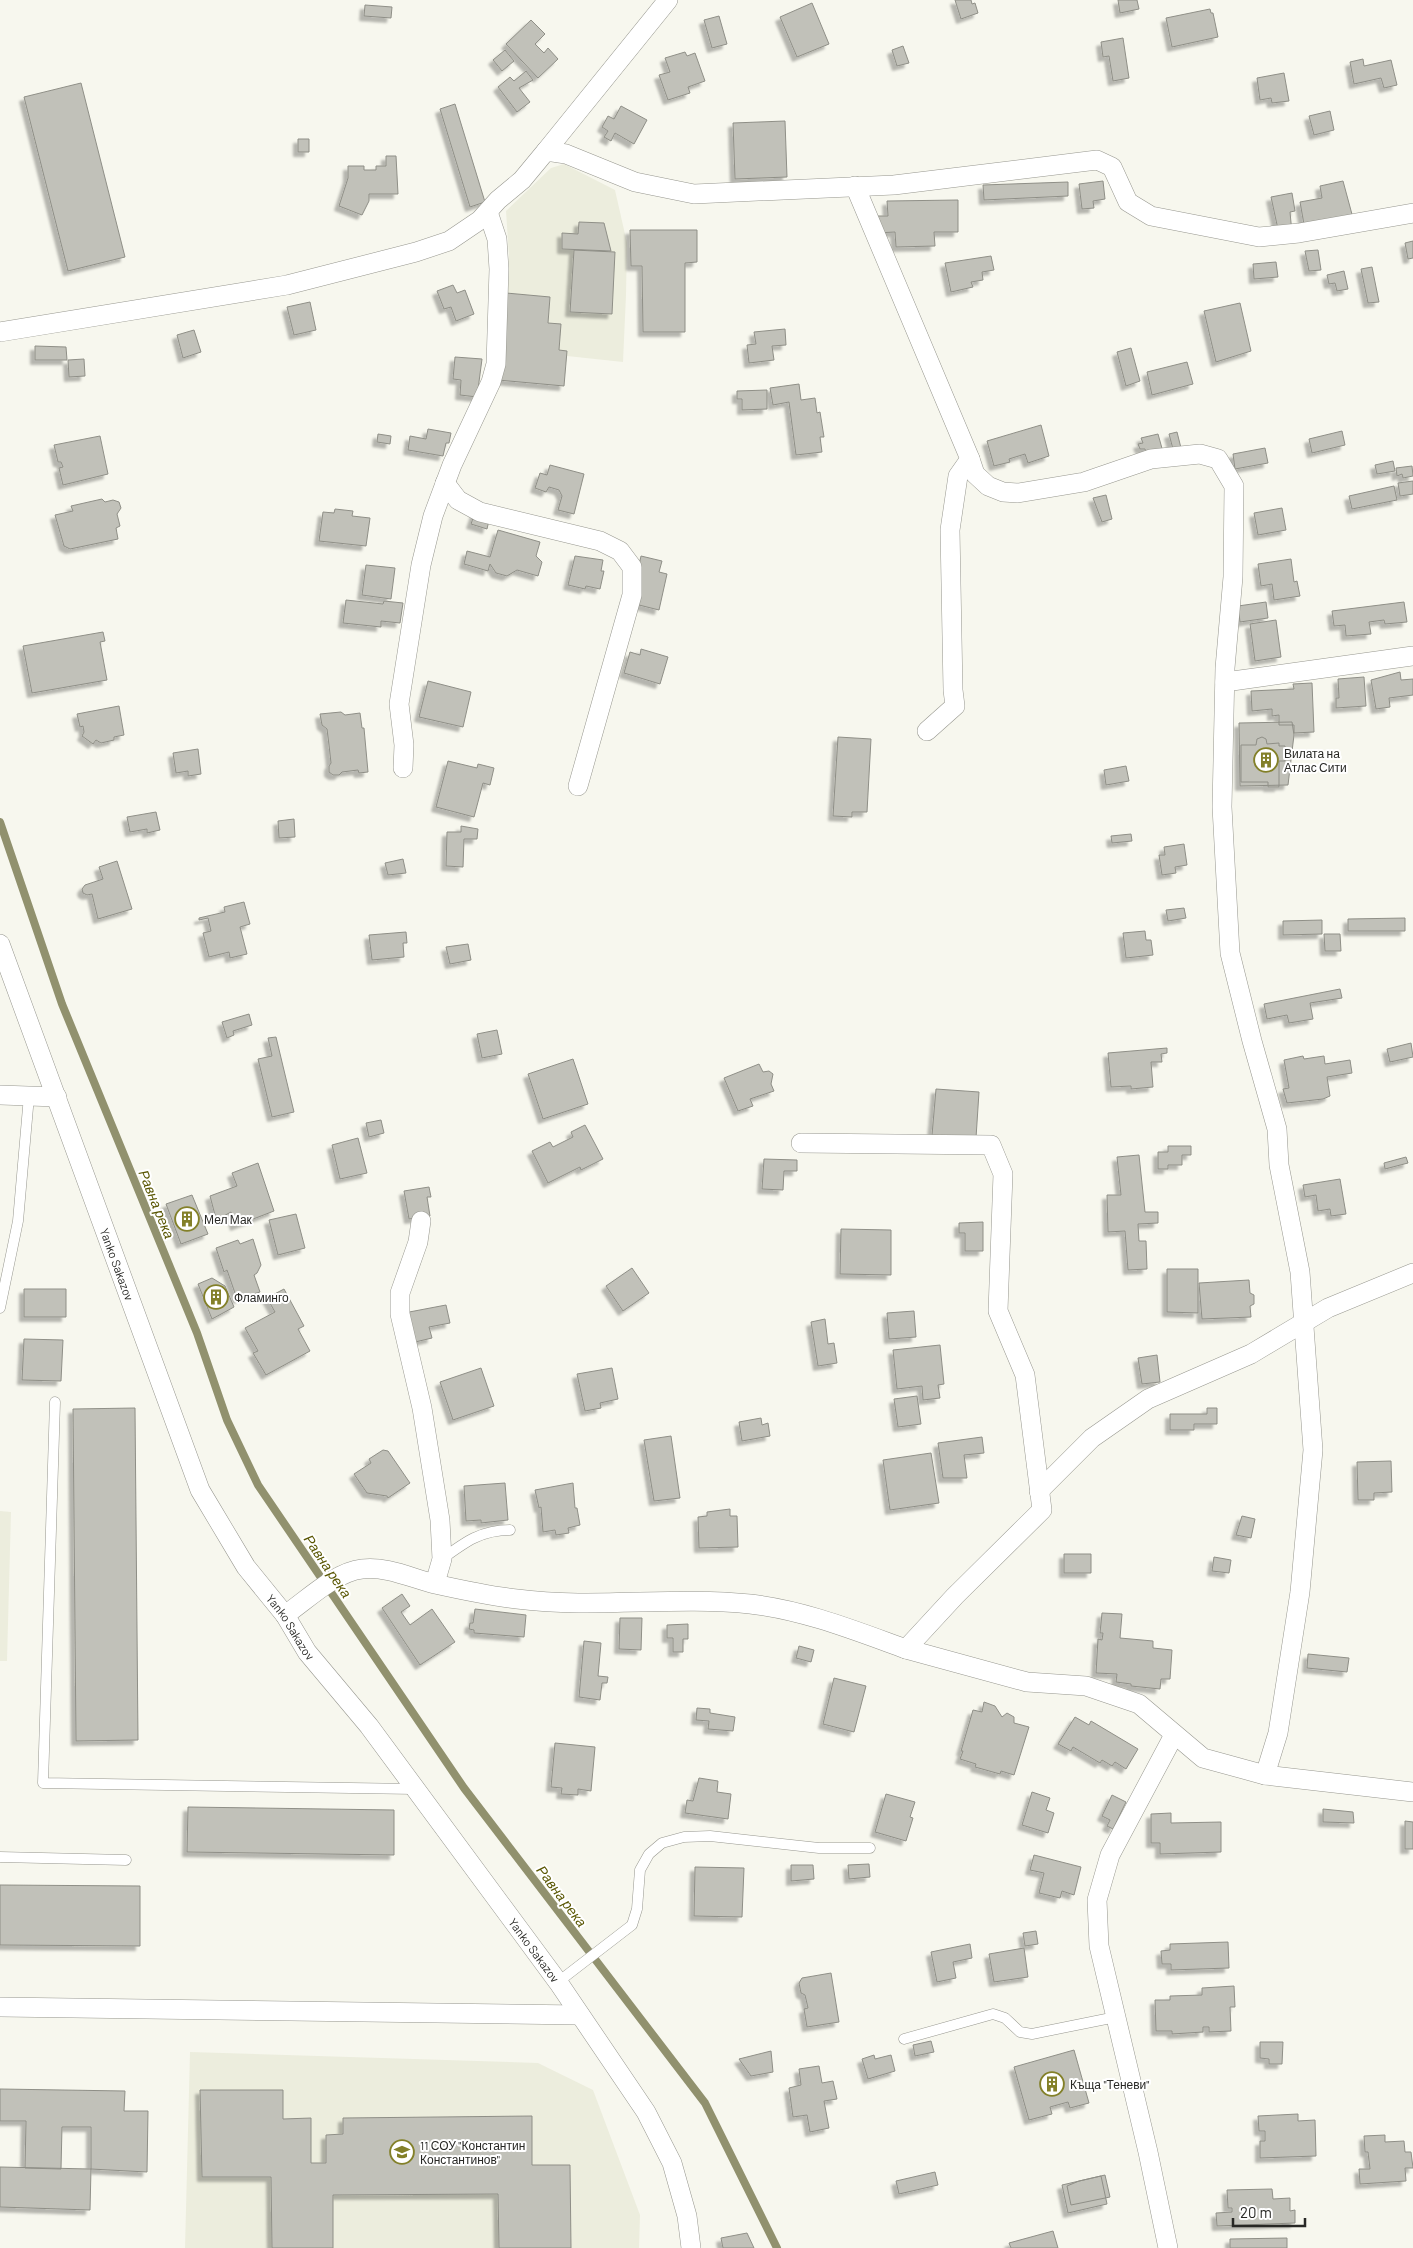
<svg xmlns="http://www.w3.org/2000/svg" width="1413" height="2248" font-family="Barlow,sans-serif">
	<style>
		.built { fill: #eceddd }
		.lines { fill: none; stroke-linecap: round; stroke-linejoin: round }
		.stream { stroke: #91916e; stroke-width: 8 }
		.building { fill: #c1c1b9; stroke: #8f8f87; filter: url(#shadow) }
		.service-casing { stroke: #97978f; stroke-width: 11 }
		.minor-casing { stroke: #97978f; stroke-width: 20 }
		.service { stroke: #fff; stroke-width: 10 }
		.minor { stroke: #fff; stroke-width: 19 }
		.labels { text-anchor: middle; dominant-baseline: central; stroke-width: 4; stroke-linejoin: round; paint-order: stroke }
		.poi-label { font-size: 12px; fill: #282825; stroke: #fff; text-anchor: start }
		.street-label { font-size: 12px; fill: #282825; stroke: #fff }
		.water-label { font-size: 14px; font-style: italic; fill: #595602; stroke: #fff }
	</style>
	<defs>
		<filter id="shadow"><feDropShadow dx="-4.5" dy="4.5" stdDeviation="1" flood-color="#0004"/></filter>
	</defs>
	<rect width="100%" height="100%" fill="#f7f7ee"/>
	<path class="built" d="M564 164 615 190 627 243 626 295 623 362 567 356 559 382 506 370 509 256 506 211 551 168Z
		M0 1511 11 1512 7 1661H0Z
		M190 2052 538 2063 593 2090 640 2215 639 2248H185Z"/>
	<g class="lines">
		<path class="stream" d="M0 822 62 1004 197 1333 227 1420 258 1485 464 1788 705 2103 777 2248"/>
	</g>
	<path class="building" d="M955 0H971L972 4 975 3 978 13 961 19Z
		M1118 0H1137L1139 9 1120 13Z
		M812 3 829 44 797 57 780 17Z
		M365 5 392 7 391 18 364 16Z
		M1210 9 1211 13H1213L1218 37 1172 47 1166 18Z
		M719 16 727 44 712 48 704 20Z
		M531 20 545 34 535 44 544 53 548 48 558 59 538 78 506 44Z
		M1123 38 1129 78 1113 81 1109 56 1103 57 1101 42Z
		M903 46 909 63 897 66 892 50Z
		M505 50 514 61 502 71 493 60Z
		M685 52 687 56 695 53 705 81 688 87 690 93 668 100 659 75 670 72 665 58Z
		M1363 59 1364 66 1391 60 1397 85 1384 88 1381 78 1354 84 1350 62Z
		M526 71 533 80 519 88 530 102 517 112 498 87 510 77 514 81Z
		M1284 73 1289 101 1272 103 1271 98 1260 100 1257 78Z
		M81 83 125 257 68 271 24 97Z
		M455 104 485 202 470 207 440 109Z
		M621 106 647 120 634 144 615 133 611 141 604 137 608 131 602 127 608 116 614 119Z
		M1330 111 1334 130 1314 135 1309 116Z
		M785 121 787 177 735 179 733 123Z
		M298 139H309V152H298Z
		M386 156H396L398 194H369V201L362 215 339 206 348 178V166H364V170H376V166H386Z
		M1103 181 1105 199 1093 201 1094 208 1082 209 1079 184Z
		M1343 181 1353 218 1305 230 1300 202 1322 198 1320 186Z
		M1068 182V196L984 200 983 185Z
		M1292 193 1295 211 1290 212 1292 233 1279 234 1271 197Z
		M958 200V232H934L935 246 896 247 895 232 877 233V216H888L887 201Z
		M579 222 604 223 611 251 562 249V233L578 234Z
		M630 230H697V262L685 263V332H643L642 266H631Z
		M1413 241V258L1408 259 1405 243Z
		M574 250 615 252 612 314 570 312Z
		M1318 250 1321 270 1309 271 1305 251Z
		M991 256 994 270 982 272 983 280 971 282 973 287 951 292 945 263Z
		M1276 262 1278 277 1254 279 1253 264Z
		M1372 267 1379 302 1368 303 1361 269Z
		M1344 271 1348 289 1337 291 1335 283 1329 284 1327 275Z
		M453 285 457 293 465 290 474 314 456 321 451 307 444 309 437 291Z
		M506 293 550 297 548 323 561 324 559 350 567 351 564 386 498 380Z
		M310 302 316 330 294 335 287 307Z
		M1240 303 1251 351 1216 362 1204 311Z
		M785 329 786 345 772 346 774 360 749 363 747 345 756 344 754 332Z
		M194 330 201 352 183 358 177 335Z
		M35 346 66 347 67 360H35Z
		M1131 348 1140 381 1126 386 1117 352Z
		M455 357 482 359 477 397 460 395 461 380 453 379Z
		M84 359 85 376 69 377 68 360Z
		M1187 362 1193 384 1152 395 1147 372Z
		M799 384 801 400 815 398 817 413 820 412 824 437H820L822 452 796 455 789 402 773 405 770 388Z
		M767 390V409L742 410V399H737V391Z
		M1041 425 1049 456 1028 463 1025 454 1009 459 1010 462 994 466 987 441Z
		M428 429 451 433 449 443H446L443 456 408 450 410 436 426 439Z
		M1342 431 1345 445 1312 453 1309 439Z
		M1177 432 1182 452 1174 453 1169 434Z
		M378 434 391 436 390 444 377 442Z
		M1158 434 1163 452 1147 456 1145 449H1140L1138 444 1143 443 1141 438Z
		M100 436 108 474 63 485 59 468 63 467 61 462H58L54 445Z
		M1265 448 1268 463 1235 469 1233 454Z
		M1393 461 1395 471 1377 474 1375 465Z
		M550 465 584 474 574 514 558 510 562 496 559 490 549 487 546 492 535 488 540 473 547 475Z
		M1412 466 1413 476 1403 478 1402 474 1397 476 1396 468Z
		M1413 481V494L1400 496 1398 483Z
		M1394 486 1397 500 1352 509 1349 496Z
		M1106 495 1112 519 1102 522 1093 498Z
		M102 499 105 502 113 500 119 502 121 508 117 514 120 526 116 528 118 539 70 549 64 546 55 515 73 511 71 506Z
		M1282 508 1286 530 1258 535 1254 513Z
		M335 509 353 511 352 516 370 518 366 546 319 541 323 512 334 513Z
		M475 512 490 516 487 529 471 524Z
		M498 530 540 542 536 556 542 562 538 576 517 570 507 576 496 573 490 564 488 571 464 564 467 551 490 557Z
		M575 556 603 560 601 571H604L600 589 586 586 585 589 568 585Z
		M641 556 662 561 659 572 667 574 659 610 631 603Z
		M1291 559 1294 582 1297 581 1300 596 1274 600 1272 584 1261 586 1258 564Z
		M366 565 395 568 391 599 362 595Z
		M346 600 383 604 384 601 403 603 400 623 381 621V627L343 623Z
		M1266 602 1268 618 1240 622 1238 606Z
		M1404 602 1407 622 1385 624 1384 620 1369 622 1371 634 1346 636 1345 625 1334 626 1332 611Z
		M1276 620 1281 657 1255 661 1250 624Z
		M103 632 105 641 100 642 107 680 32 693 23 646Z
		M641 649 668 657 660 684 624 673 630 652 640 655Z
		M1400 672 1401 680 1413 679V695L1389 698 1390 707 1376 709 1371 680Z
		M1364 677 1366 706 1336 708V698H1339L1338 679Z
		M428 681 471 692 463 727 419 717Z
		M1312 683 1314 732 1294 733V725H1279V715L1272 716V709L1252 711 1251 691 1294 689 1293 684Z
		M119 706 124 735 114 737V740L101 743 96 740 93 744 82 736 84 732 83 726 80 727 77 714Z
		M341 712 345 715 360 713 362 728H364L368 772 359 773 358 770 342 772 339 775H333L329 772V766L331 763 329 745 327 729 322 725 320 714Z
		M1292 722 1294 735 1288 785 1240 786 1239 723Z
		M838 737 871 739 867 812H852V817L833 816Z
		M1262 737 1266 739 1267 744 1279 743V746H1285V761H1279V787H1268V782H1241V745H1256L1257 739Z
		M198 749 201 774 188 776V771L176 773 173 753Z
		M448 761 477 768 478 764 494 768 490 785 483 783 474 817 436 807Z
		M1126 766 1129 781 1106 785 1104 770Z
		M156 812 160 830 147 833V829L130 832 127 817Z
		M294 819 295 837 279 838 278 821Z
		M461 826 478 829 477 839H464L463 867 446 866 447 832H461Z
		M1131 834 1132 841 1112 843 1111 836Z
		M1184 844 1187 865 1175 867 1176 873 1162 875 1159 855H1165L1164 847Z
		M403 859 406 873 388 875 385 863Z
		M117 861 132 909 98 919 92 894 87 895 83 893 82 889 85 885 103 879 99 867Z
		M244 902 250 924 240 927 247 954 230 958 229 952 209 957 203 933 211 931 208 918 199 920V918L225 912 224 907Z
		M1184 908 1186 918 1168 921 1166 910Z
		M1405 918V931H1348V919Z
		M1322 920V934L1283 935V921Z
		M1145 931 1146 940H1151L1153 955 1126 958 1123 933Z
		M406 932 407 943H403L404 957 372 960 369 935Z
		M1324 934H1340L1341 951H1325Z
		M468 944 471 960 450 964 446 947Z
		M1340 989 1342 998 1310 1003 1313 1019 1289 1023 1287 1015 1267 1019 1264 1004Z
		M249 1014 252 1025 233 1031 234 1035 227 1038 222 1022Z
		M497 1030 502 1054 482 1058 477 1034Z
		M276 1037 294 1112 272 1117 258 1059 272 1056 268 1038Z
		M1411 1043 1413 1057 1390 1062 1387 1049Z
		M1167 1048V1053L1161 1054 1162 1062H1151L1153 1087 1131 1089V1086L1111 1087 1108 1053Z
		M1303 1056 1304 1059 1324 1056 1325 1064 1350 1060 1352 1073 1327 1077 1330 1096 1323 1099 1287 1103 1283 1089 1289 1088 1284 1060Z
		M573 1059 588 1104 543 1119 528 1074Z
		M759 1064 763 1072 769 1071 773 1074 771 1084 774 1091 750 1099 753 1106 738 1111 724 1078Z
		M936 1089 979 1092 976 1138 932 1135Z
		M381 1120 384 1133 369 1137 366 1123Z
		M585 1125 603 1159 581 1170 580 1167 548 1183 532 1151 550 1142 553 1147 573 1137 571 1132Z
		M358 1138 367 1173 340 1179 332 1145Z
		M1168 1146H1191V1155H1182V1165H1168V1169H1158V1152H1168Z
		M1139 1155 1145 1212H1158V1223L1138 1224 1139 1241H1146L1147 1269 1128 1270 1125 1231 1108 1232 1107 1195H1121L1117 1157Z
		M1406 1157 1408 1163 1385 1169 1384 1163Z
		M764 1159 797 1160V1171H784L783 1190 762 1189Z
		M258 1163 274 1211 235 1226 231 1212 220 1218 215 1215 210 1196 237 1186 232 1173Z
		M1340 1179 1346 1214 1331 1216 1330 1209 1318 1211 1316 1195 1305 1197 1303 1185Z
		M429 1187 431 1197H427L430 1216 409 1219 404 1191Z
		M192 1195 208 1234 181 1244 166 1204Z
		M296 1214 305 1248 278 1255 269 1220Z
		M983 1222V1251H965V1233H959V1223Z
		M841 1229 891 1230V1275L840 1274Z
		M253 1239 261 1265 257 1273 254 1275 260 1292 237 1299 227 1270 224 1272 216 1248 238 1240 240 1244Z
		M632 1268 649 1293 623 1311 606 1286Z
		M1167 1269H1198V1313L1167 1312Z
		M212 1278 225 1286 234 1307 212 1319 198 1284Z
		M1249 1280 1250 1293 1254 1295V1304L1250 1306 1251 1317 1202 1319 1199 1283Z
		M24 1289H66V1317H24Z
		M284 1289 304 1326 298 1329 310 1351 266 1375 253 1353 258 1351 245 1328 275 1312 267 1298Z
		M446 1305 450 1323 429 1327 432 1338 411 1343 404 1313Z
		M914 1311 916 1337 889 1339 887 1313Z
		M825 1319 828 1344 834 1343 837 1363 818 1366 811 1322Z
		M24 1339 63 1340 61 1381 22 1380Z
		M940 1345 944 1384 938 1385 940 1398 923 1400 922 1386 897 1389 893 1350Z
		M1157 1355 1160 1382 1142 1384 1138 1358Z
		M481 1368 494 1406 453 1420 440 1382Z
		M612 1368 618 1399 600 1403 601 1408 585 1411 577 1374Z
		M917 1396 921 1424 898 1427 894 1399Z
		M135 1408 138 1740 76 1741 73 1409Z
		M1207 1408H1217V1424H1194V1430H1170V1414H1207Z
		M761 1418 762 1425 768 1423 770 1436 742 1441 739 1422Z
		M671 1436 680 1498 654 1501 644 1440Z
		M982 1437 984 1453 964 1455 967 1478H943L938 1443Z
		M383 1450 388 1451 410 1483 388 1498 387 1496 367 1493 354 1474 371 1463 369 1459Z
		M931 1453 939 1503 890 1510 883 1460Z
		M1391 1461 1392 1492 1374 1493V1500H1358L1357 1462Z
		M505 1483 508 1520 481 1523V1520L466 1521 464 1486Z
		M573 1483 575 1508H577L580 1525 568 1528 569 1533 556 1535 555 1530 543 1532 541 1507 539 1508 535 1490Z
		M730 1509V1516H737L738 1547 699 1548 698 1517 707 1516V1512Z
		M1242 1516 1255 1519 1251 1538 1236 1535Z
		M1064 1554H1091V1573H1064Z
		M1214 1557 1231 1560 1229 1573 1212 1571Z
		M402 1594 410 1606 401 1612 410 1625 432 1609 455 1642 420 1665 382 1608Z
		M475 1609 526 1615 524 1637 474 1633V1630L469 1629 470 1623H473Z
		M1102 1613 1122 1614 1120 1638 1153 1641V1648L1172 1650 1170 1679H1161L1160 1689 1131 1686V1684L1116 1682 1117 1674 1096 1673 1098 1639 1102 1640 1103 1633H1100Z
		M620 1618H642L641 1650 619 1649Z
		M688 1624V1639H683V1652H673V1638H667V1625Z
		M584 1641 601 1643 598 1676 608 1677 607 1683H602L600 1700 579 1697Z
		M799 1646 814 1650 811 1662 796 1658Z
		M1308 1654 1349 1658 1347 1672 1307 1668Z
		M834 1678 866 1686 854 1732 823 1724Z
		M984 1702 995 1706 1002 1717 1007 1713 1014 1717V1723L1029 1727 1014 1775 1001 1771 1000 1774 975 1767 976 1764 960 1759 963 1751H961L973 1710 982 1712Z
		M697 1708 710 1709V1713L735 1717 733 1731 708 1729 709 1721 696 1720Z
		M1075 1717 1089 1725 1091 1721 1138 1749 1126 1769 1115 1762 1112 1766 1102 1760 1100 1763 1073 1747 1071 1751 1058 1744Z
		M555 1743 595 1747 591 1791 578 1789V1795L561 1794 562 1788 551 1787Z
		M699 1778 718 1781 717 1792 731 1794 728 1819 685 1813 687 1800 693 1801Z
		M1032 1792 1050 1798 1046 1810 1054 1813 1048 1833 1022 1825Z
		M886 1794 915 1802 910 1817 913 1818 906 1841 875 1832Z
		M1112 1795 1126 1802 1113 1829 1107 1826 1110 1820 1102 1816Z
		M188 1807 394 1810V1855L187 1852Z
		M1323 1809 1353 1812 1354 1823 1323 1822Z
		M1171 1813V1823L1221 1822V1852L1160 1854V1843H1151V1814Z
		M1405 1821 1413 1822V1849H1405Z
		M1034 1855 1081 1867 1074 1895 1062 1891 1060 1898 1039 1893 1044 1873 1030 1870Z
		M869 1864 870 1877 849 1879 848 1865Z
		M791 1865H813L814 1879 791 1881Z
		M695 1867 744 1868 742 1917 694 1916Z
		M0 1885 140 1886V1946L0 1945Z
		M1036 1931 1038 1944 1025 1946 1023 1933Z
		M1228 1942 1229 1968 1171 1970V1964H1162L1161 1951 1170 1950V1944Z
		M970 1944 972 1958 953 1962 956 1978 937 1982 931 1952Z
		M1024 1948 1028 1977 994 1982 989 1954Z
		M831 1973 839 2022 807 2027 804 2009 808 2008 805 1995 801 1993 799 1983 802 1978Z
		M1234 1986 1235 2007H1230L1231 2031 1209 2032V2027H1203V2032L1172 2034V2031H1156L1155 2000H1170V1996L1202 1995V1988Z
		M931 2041 934 2052 915 2056 913 2045Z
		M1260 2042H1283L1282 2064H1269V2059L1260 2058Z
		M1074 2050 1089 2103 1070 2108 1068 2102 1050 2107 1052 2114 1029 2120 1014 2067Z
		M771 2051 773 2072 751 2076 739 2059Z
		M874 2055 875 2059 891 2055 895 2071 868 2079 862 2059Z
		M819 2066 822 2083 833 2081 837 2099 824 2101 829 2128 810 2132 807 2115 793 2117 789 2088 801 2085 799 2069Z
		M0 2089 125 2091 124 2111H148L147 2172 91 2169V2127H62L61 2169 25 2168 26 2121H0Z
		M200 2090H283V2119L311 2118V2163H326V2135L343 2134V2118L532 2116V2165H570L571 2248H499L498 2194 333 2195V2248H272L271 2177H202Z
		M1298 2114V2121L1315 2120 1316 2156 1260 2158V2141H1265V2131H1259L1258 2116Z
		M1385 2135V2142L1404 2141 1405 2152H1411L1413 2168H1405L1406 2181 1360 2184 1359 2169H1370L1368 2152H1365L1364 2136Z
		M0 2167 91 2169 90 2210 0 2207Z
		M935 2172 938 2185 899 2194 896 2181Z
		M1105 2175 1110 2197 1071 2205 1067 2186 1079 2181Z
		M1101 2176 1107 2204 1068 2213 1062 2185Z
		M1272 2189 1273 2199 1290 2198V2211L1295 2210V2223L1217 2226 1216 2213 1232 2212V2208H1228L1227 2190Z
		M1053 2231 1058 2248H1011L1009 2243Z
		M747 2233 754 2248H723L721 2238Z
		M1287 2238V2248H1230V2239Z"/>
	<g class="lines">
		<g class="service-casing">
			<path id="service" d="M0 1308 18 1221 29 1096
				M55 1402 43 1783 415 1789
				M442 1559C465 1542 481 1530 510 1530
				M0 1857 126 1860
				M558 1982 632 1925 637 1909 640 1870 649 1854 662 1843 684 1837 710 1836 819 1848H870
				M904 2039 993 2014 1005 2018 1020 2032 1032 2034 1116 2017"/>
		</g>
		<g class="minor-casing">
			<g id="minor">
				<path d="M546 151 668 0"/>
				<path d="M855 186 970 459 958 476 950 530 953 690 955 706 927 731"/>
				<path d="M0 332 287 285 416 252 449 241 480 220 498 200 522 180 546 151 566 154 635 182 694 194 894 185 1097 160 1112 167 1128 202 1151 216 1259 237 1299 233 1413 213"/>
				<path d="M970 459 975 474 988 486 1003 492 1018 493 1084 482 1151 459 1200 454 1218 459 1234 486 1233 577 1225 668 1222 807 1230 953 1252 1041 1277 1129 1279 1165 1300 1272 1313 1450 1300 1592 1278 1733 1265 1775"/>
				<path d="M445 483 458 500 480 512 600 541 620 551 632 567V595L578 786"/>
				<path d="M1225 682 1413 656"/>
				<path d="M403 768 404 745 399 704 421 565 433 516 452 465 491 382 496 364 499 269 497 239 488 212"/>
				<path id="s1" d="M0 944 200 1490 246 1567 285 1615 307 1652 369 1726 558 1982 646 2112 672 2163 687 2216 691 2248"/>
				<path d="M0 1095 57 1097"/>
				<path d="M421 1221 418 1242 400 1293V1314L422 1408 440 1520 442 1559 435 1583"/>
				<path d="M1039 1491 1092 1438 1148 1399 1251 1354 1328 1308 1413 1273"/>
				<path d="M285 1615C307 1600 335 1572 362 1569 387 1566 411 1578 435 1584 462 1590 489 1596 517 1599 595 1609 673 1596 750 1604 804 1610 856 1631 906 1649L955 1596 1042 1510 1025 1375 998 1311 1003 1174 991 1145 801 1143"/>
				<path d="M906 1649 1027 1682 1086 1686 1139 1704 1203 1758 1265 1775 1413 1792"/>
				<path d="M0 2007 580 2015"/>
				<path d="M1168 2248 1148 2152 1099 1946 1097 1900 1110 1855 1174 1735"/>
			</g>
		</g>
		<use href="#service" class="service"/>
		<use href="#minor" class="minor"/>
	</g>
	<defs>
		<g id="building-ring" transform="scale(1.25)"><circle r="9.5" fill="#fff" stroke="#838029" stroke-width="1.5"/><path d="M-4-6H4V6H1V3H-1V6H-4ZM-2.5-4.3h1.7v1.8h-1.7ZM.8-4.3h1.7v1.8H.8ZM-2.5-1h1.7V.8h-1.7ZM.8-1h1.7V.8H.8Z" fill="#838029"/></g>
		<g id="school-ring" transform="scale(1.25)"><circle r="9.5" fill="#fff" stroke="#838029" stroke-width="1.5"/><path d="M0-5L7-2L0 1L-7-2ZM-4 1L0 2.5L4 1V4Q0 6-4 4Z" fill="#838029"/></g>
	</defs>
	<g fill-rule="evenodd">
		<use href="#building-ring" x="1266" y="760"/>
		<use href="#building-ring" x="187" y="1219"/>
		<use href="#building-ring" x="216" y="1297"/>
		<use href="#building-ring" x="1052" y="2084"/>
		<use href="#school-ring" x="402" y="2152"/>
	</g>
	<g class="labels">
		<g class="poi-label">
			<text x="1284" y="753">Вилата на<tspan x="1284" dy="14">Атлас Сити</tspan></text>
			<text x="204" y="1219">Мел Мак</text>
			<text x="234" y="1297">Фламинго</text>
			<text x="1070" y="2084">Къща "Теневи"</text>
			<text x="420" y="2145">11 СОУ "Константин<tspan x="420" dy="14">Константинов"</tspan></text>
		</g>
		<g class="street-label">
			<text stroke="none"><textPath href="#s1" startOffset="341">Yanko Sakazov</textPath></text>
			<text stroke="none"><textPath href="#s1" startOffset="746">Yanko Sakazov</textPath></text>
			<text stroke="none"><textPath href="#s1" startOffset="1151">Yanko Sakazov</textPath></text>
		</g>
		<g class="water-label">
			<text transform="translate(157 1204) rotate(68)">Равна река</text>
			<text transform="translate(328 1566) rotate(56)">Равна река</text>
			<text transform="translate(562 1896) rotate(53)">Равна река</text>
		</g>
	</g>
	<path d="M1233 2218v8h72v-8" fill="none" stroke="#282825" stroke-width="2.5"/>
	<text x="1240" y="2218" font-size="15" fill="#282825" stroke="#ffffff" stroke-width="4" paint-order="stroke">20 m</text>
</svg>
